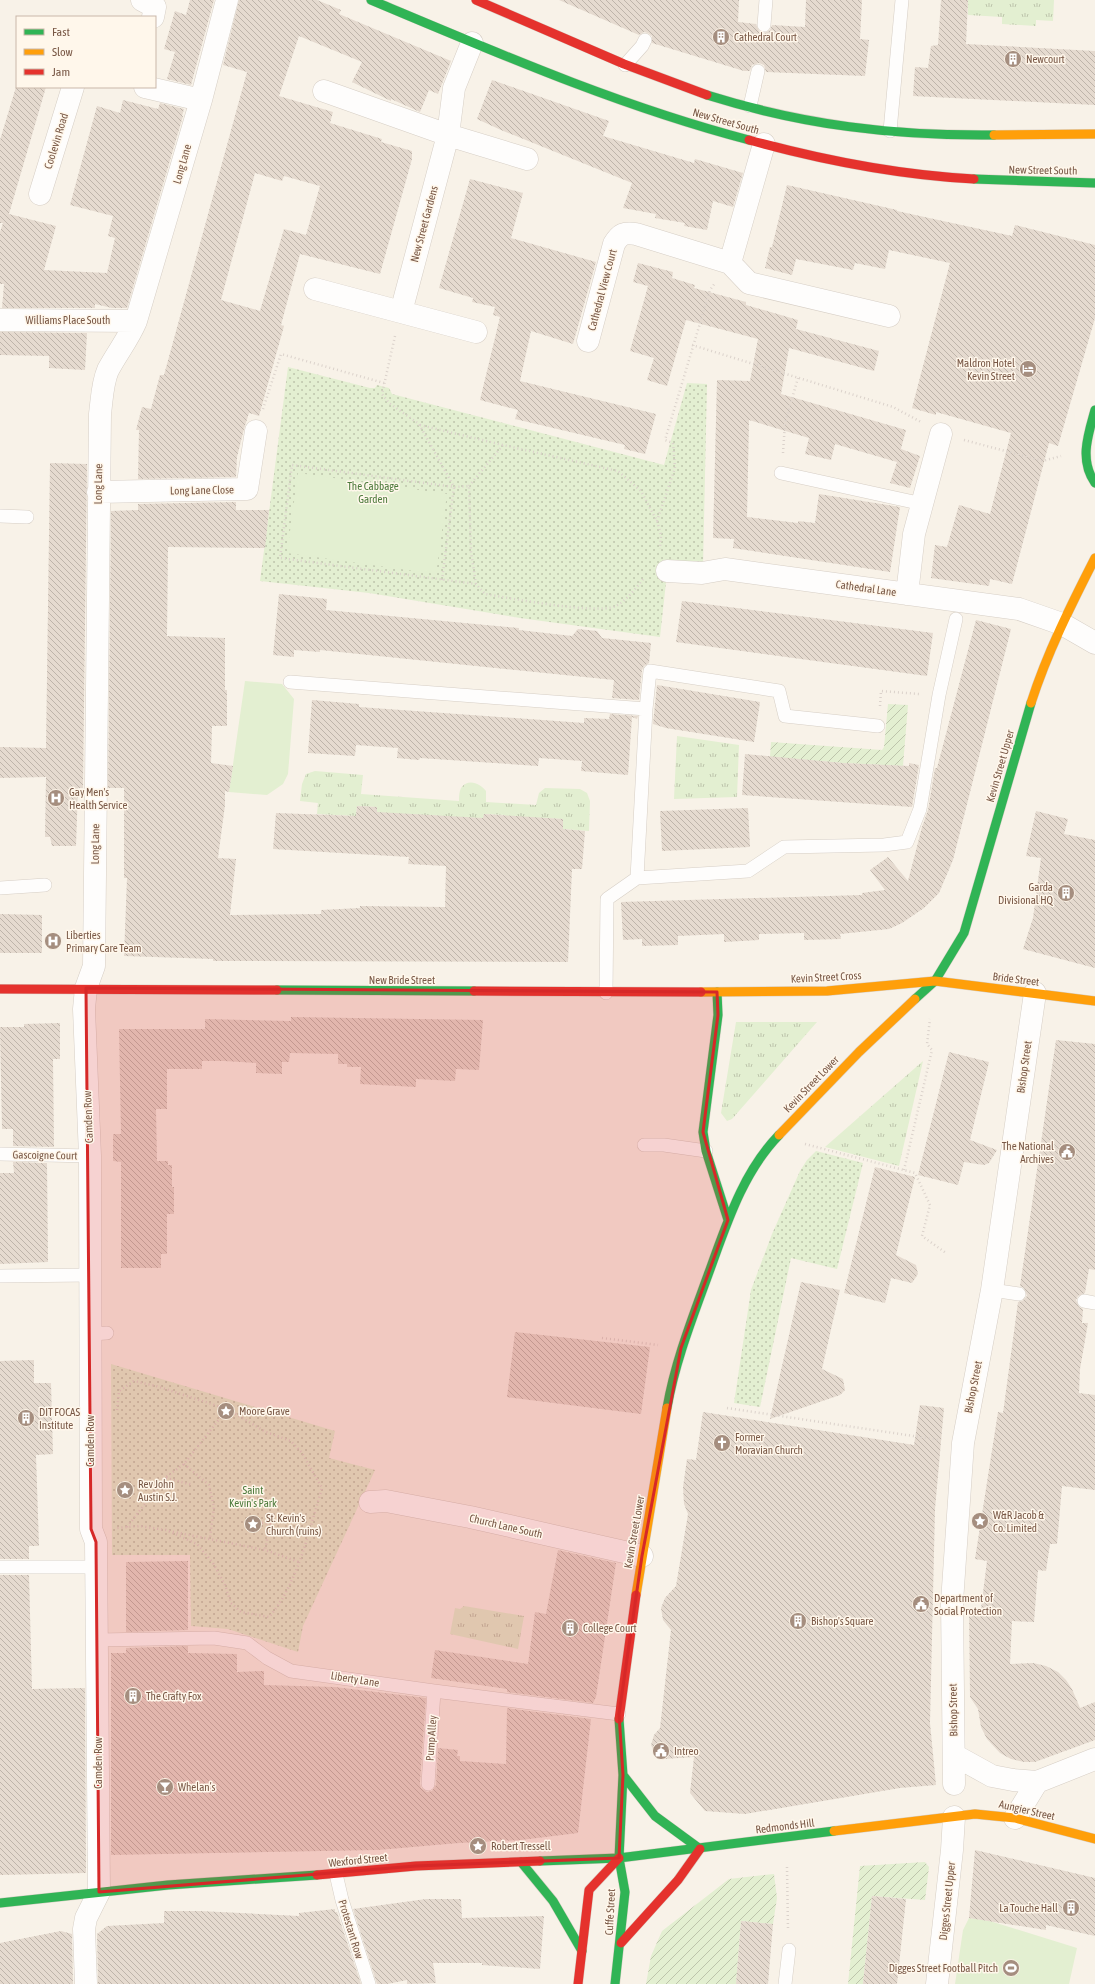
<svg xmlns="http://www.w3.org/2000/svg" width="1095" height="1984" font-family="'Asap Condensed',sans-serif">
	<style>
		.grass { fill: url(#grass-tufts) }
		.park { fill: url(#park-dots) }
		.garden { fill: url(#garden-furrows) }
		.pitch { fill: #e3efd1 }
		.building { fill: url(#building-back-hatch); fill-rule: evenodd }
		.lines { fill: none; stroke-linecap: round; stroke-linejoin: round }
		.lane-casing { stroke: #d6cec5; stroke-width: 14 }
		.street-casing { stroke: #d6cec5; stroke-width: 23 }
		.fast-casing { stroke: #d7cec4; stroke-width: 10 }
		.slow-casing { stroke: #d7cec4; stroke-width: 10 }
		.jam-casing { stroke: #d7cec4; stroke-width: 10 }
		.path { stroke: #dbd2cb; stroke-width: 2.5; stroke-dasharray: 1 3; stroke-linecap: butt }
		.lane { stroke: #fefdfc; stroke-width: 13 }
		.street { stroke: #fefdfc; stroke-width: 22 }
		.fast { stroke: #30b455; stroke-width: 9 }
		.slow { stroke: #ff9f0a; stroke-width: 9 }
		.jam { stroke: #e5322d; stroke-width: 9 }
		.marked { fill: #d62828; fill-opacity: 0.2; stroke: #d62828; stroke-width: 3; stroke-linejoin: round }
		.labels { text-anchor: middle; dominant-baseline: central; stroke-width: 3; stroke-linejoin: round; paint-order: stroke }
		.poi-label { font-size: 11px; fill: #795846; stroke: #fff7eb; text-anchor: start }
		.street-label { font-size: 11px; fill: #795846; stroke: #fff7eb }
		.park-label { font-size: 11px; fill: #4c7a3b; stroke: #fff7eb }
	</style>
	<defs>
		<pattern id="grass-tufts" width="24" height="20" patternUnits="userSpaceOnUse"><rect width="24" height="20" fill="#e3efd1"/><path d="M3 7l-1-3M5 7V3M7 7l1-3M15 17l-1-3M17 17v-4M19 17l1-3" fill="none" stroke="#bdc4ab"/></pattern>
		<pattern id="park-dots" width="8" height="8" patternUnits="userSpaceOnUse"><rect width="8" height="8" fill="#e3efd1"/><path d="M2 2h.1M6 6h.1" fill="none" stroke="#bdc4ab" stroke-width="1.8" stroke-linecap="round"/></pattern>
		<pattern id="garden-furrows" width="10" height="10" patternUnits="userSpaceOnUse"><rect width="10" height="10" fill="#e3efd1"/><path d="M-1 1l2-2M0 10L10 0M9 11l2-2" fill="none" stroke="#bdc4ab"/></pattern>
		<pattern id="building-back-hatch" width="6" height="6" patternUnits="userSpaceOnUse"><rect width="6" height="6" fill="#e5dacf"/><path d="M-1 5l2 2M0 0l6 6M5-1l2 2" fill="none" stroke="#beb4aa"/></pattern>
	</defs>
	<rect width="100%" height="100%" fill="#f8f2e8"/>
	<path class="grass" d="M968 0H1054L1053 21 1036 20V26L1002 24V17L968 15Z
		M677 736 739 745 737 797 674 799Z
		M315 771 363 775 361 794 459 801C459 797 459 792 461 788 468 778 480 783 486 791V802L536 805 539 793 545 788 580 789 587 793 590 801 589 831 563 829V819L544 818 504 825 505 815 484 814 483 824C444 814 416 813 377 817V807L357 806 356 816 317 814 318 803 300 801 302 784 306 774Z
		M736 1022H817L732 1119 727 1121 721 1113Z
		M923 1061 899 1166 825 1147Z
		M464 1606 524 1616 518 1649 450 1634 455 1608 460 1609Z"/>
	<path class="park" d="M288 367 370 388H375L377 385 389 388 392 394 664 465 687 383 707 384 703 567 668 564 660 637 520 618 369 593 260 581Z
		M816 1151 863 1163 837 1269 791 1258 760 1407 734 1403 751 1290 772 1234 800 1171 807 1160Z
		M111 1364 335 1431 329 1458 375 1470 303 1626 298 1652 228 1629 191 1626 190 1555H112Z"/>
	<path class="garden" d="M888 704 908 705 903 766 843 763 770 757 771 742 882 750 884 747Z
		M925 1862 929 1867 925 1900 872 1896 863 1984H848L860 1866Z
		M774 1874 777 1898 773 1924 741 1921 736 1984H646L651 1956 662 1931 729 1879Z"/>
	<path class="pitch" d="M298 473 447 494 436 574 287 553Z
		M245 681 282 684 294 699 288 774 283 784 267 795 229 792Z
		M969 1918 990 1921 1077 1948 1069 1984H955L963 1930Z"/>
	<path class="building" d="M190 0H214L191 85 167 79 175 52 164 49 175 11 186 15Z
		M239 0H317L341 10 339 14 451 61 438 94 429 90 420 112 391 99V101L352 82 362 62 299 36 279 96 333 112 330 123 382 139 381 142 412 151V159L380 274 300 254 281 325 284 326 259 416 249 413 244 429 237 457 236 477 138 479 139 430H136L142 407 151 409 160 375H164L247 72 223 65ZM255 173 282 181 284 176 320 186 306 235 284 229 260 311 221 300Z
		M559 0H739L738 22 756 24 759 31 764 33 770 30 772 25 805 27 806 0H862L860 39 869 40 865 76 766 72 764 65 759 63 752 65 750 71H744L652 43V36L648 33 644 32 639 35Z
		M941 0H968L966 44 1095 51V105L913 96 915 67 928 68 931 46 938 45Z
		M492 80 609 121 603 136 694 163 695 159 743 173 733 207 713 201 707 230 684 226 685 223 655 218 656 214 623 208 632 183 501 130 477 119Z
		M16 87H46L9 214 56 226 44 270 107 273 115 238 108 236 113 216 70 205 97 106 120 113 123 100 158 109 160 103 184 109 182 116H183L127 308H112L95 304V308H2L4 284H0V232L3 223H0V140Z
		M470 179 523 193 511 238 596 262 573 344 531 331 520 381 656 414 645 454 624 449 625 445 515 419 518 410 480 400 500 317 493 315 495 307 472 302 473 298 439 288Z
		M787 185 897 210V211L1012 236 1015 225 1095 245V318L1058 446 1049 443 1012 584 990 579 989 586 931 578 935 545 947 547 959 505 990 514 1011 433 936 412V415L912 408 950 263 889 250 885 269 855 263 853 270 796 259 792 275 765 268 770 247H772Z
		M638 263 673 272 672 278 695 285 694 288 746 302V305L798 320 796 329 879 351 874 371 789 348 781 394 906 430 899 456 901 449 920 456 910 488 890 483 897 462 835 444 831 460 805 454 809 438 749 420 747 517 798 523V521L815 523 819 494 900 507 890 572 733 548 734 539 713 538 717 380 750 381 758 339 686 320 667 386 647 380 654 358 630 351 648 286 633 282Z
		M0 332 87 333 85 370 49 368V356L0 355Z
		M50 463 87 464 83 788H78L76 846H52L50 837H45L46 777 0 778V747L46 748Z
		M236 502V510H269L265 548 168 547 167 636 225 638V690H227V726H212L211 763 233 766 229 792 225 791V805L218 858 236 859 230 915 321 914V910L360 908V906L445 907 446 866 408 864 409 857 273 849 276 813 356 816 357 806 377 807V812L483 818 484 814 563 819V829L585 831 582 869H572L568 962 239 961H213V959L124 956 127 878H124V788H108L111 511 138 510V504Z
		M279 594 327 599 326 610 519 628V630L572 636 578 629 597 631 602 638 651 643 649 663 644 666 642 670 639 700 612 698 614 680 320 650V652L294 650V657L273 655Z
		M682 601 933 633 927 676 676 642Z
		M976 620 1011 629 953 860 939 893 924 908 902 923 889 929 840 934 841 939 804 940V933L759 934V940L724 942V934L678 936V945L642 946V939L623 940 621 902 862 895V893L885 890 870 870 888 857 908 881 922 827 928 810 935 768H937Z
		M657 685 760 702 754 742 666 728 653 724Z
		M312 700 359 704V707L584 723V718L609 719 610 714 638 716 637 719 632 717 628 775 581 771 582 761 539 758 538 766 420 758 419 760 397 758 398 748 356 745 355 756 308 753Z
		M745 754 843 763 909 766V763L919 765 912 807 742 795Z
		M748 808 750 847 662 851 660 811Z
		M1036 811 1068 819 1064 834 1095 840V968L1023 949 1033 918 1041 858 1026 856Z
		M0 914 42 915V953H0Z
		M291 1017 483 1020 479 1070 456 1069 455 1081 416 1079V1087L360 1084 361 1067H347V1064H338V1054L290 1053 289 1062H282V1074L256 1073V1063L224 1061H202V1069H167V1109H156L157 1161H168V1165H172V1187H174V1214H167V1254H161V1268H121V1162L113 1161V1134H121L119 1029H205V1019L291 1021Z
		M60 1023V1059H53L54 1147 13 1146V1129H2L0 1027H24V1024Z
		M1056 1040 1095 1044V1270L1089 1269 1085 1293 1078 1296 1076 1300 1079 1307 1083 1309 1082 1323H1088L1080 1369 1079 1393 1095 1395V1490L1062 1486 1057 1544H1050L1046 1571 1038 1570 1034 1622 1012 1621 1010 1664 1033 1663 1046 1666 1058 1672 1066 1680 1072 1689 1080 1708 1095 1702V1740L1035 1762H1024L1011 1759 1000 1753 987 1739 981 1727 978 1709 970 1697 969 1609H981L987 1561 975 1559 998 1412 1003 1413 1018 1302 1022 1301 1027 1296 1024 1288 1020 1286Z
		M949 1052 989 1062 970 1140 997 1150 989 1163 984 1165 964 1162 958 1185 918 1175Z
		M13 1162 47 1163 48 1262 0 1264V1173H14Z
		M875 1167 915 1177 896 1255 916 1265 918 1274 912 1283 891 1278 885 1303 844 1293Z
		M801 1282 840 1290 822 1369 843 1379 845 1390 840 1395 770 1419Z
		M515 1332 650 1347 641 1414 507 1397Z
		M34 1360V1383H51L53 1454 36 1455 39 1546H29V1559H0V1361Z
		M920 1405 944 1408 935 1509 930 1723 936 1785 900 1788 745 1814 705 1811 690 1793 694 1757 664 1759 655 1753 651 1745 654 1735 660 1728 671 1630 663 1620 661 1608 665 1598 676 1586 688 1514 684 1504 683 1487 687 1459 696 1460 703 1412 914 1445Z
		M558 1550 616 1563 596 1697 593 1703 507 1692V1689L431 1678 435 1650 528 1664 535 1612 546 1614Z
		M188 1561V1630L126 1632V1562Z
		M0 1575H29L32 1689 85 1688 86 1873 0 1875Z
		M188 1646V1653L237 1654V1672L264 1671V1685L335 1687 426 1698 420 1783 421 1788 427 1792 432 1791 436 1785 438 1748 458 1750 457 1756H460V1761L506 1764 507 1708 591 1719 578 1833 521 1840 459 1843 378 1850 111 1855V1653H126V1648Z
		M975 1850 1095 1878V1936L1046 1925V1930L969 1918Z
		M872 1896 906 1899 897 1984H863Z
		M426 1899H461L462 1918 544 1916 540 1969 482 1965V1963H433L436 1983 407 1984V1980L387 1984H377L353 1909Z
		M335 1909V1912H337L361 1984H98L97 1934 107 1926 164 1923V1911H200L299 1916V1913Z
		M741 1921 773 1924 768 1984H736Z
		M61 1931 72 1934 73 1984H0V1943Z"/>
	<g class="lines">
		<g class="lane-casing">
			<path id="lane" d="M764 25 766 0
				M625 65 642 46 645 40
				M750 106 758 71
				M890 131 902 0
				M781 473 923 504
				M0 516 27 517
				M290 682 646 709
				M637 878 748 871 784 847 884 845 907 842 920 809 939 695 956 619
				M0 888 45 885
				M606 993 607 899 637 878 646 709 650 671 779 691 785 716 878 726
				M644 1145H664L706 1151
				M0 1154 90 1156
				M0 1276 90 1275
				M992 1290 1019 1294
				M1084 1301 1095 1303
				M90 1334 107 1333
				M0 1567H97
				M97 1640 214 1638 247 1643 267 1658 291 1671 434 1691 619 1714
				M428 1784 434 1691
				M336 1874 342 1900 369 1984
				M785 1984 789 1950"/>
		</g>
		<g class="street-casing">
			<path id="street" d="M142 0 155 7 153 17
				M472 43 454 88 448 135 401 312 476 332
				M145 87 201 100
				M324 91 448 135 527 159
				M40 194 73 87
				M730 263 764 144
				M315 289 401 312
				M0 320 136 321
				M588 341 614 244C620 234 624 232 636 234L730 263 749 283 889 316
				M98 492 247 489 256 431
				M667 571 702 573 725 569 1019 609 1062 624 1095 643
				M907 594 914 534 941 434
				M370 1502 386 1501 470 1517 642 1556
				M954 1755 992 1776 1013 1780 1037 1782 1095 1759
				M954 1784 952 1602 963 1443 992 1290 1035 993
				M1015 1818 1037 1782
				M86 1984 84 1929 86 1918 99 1892 96 1542 91 1529 90 1156 84 1009 86 988 94 966 100 414C102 399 102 384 108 370 117 353 129 338 136 321L201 100 227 0
				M937 1984 952 1850 954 1817"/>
		</g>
		<g class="fast-casing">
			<path id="fast" d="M371 0C495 52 619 106 749 140
				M707 95C803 125 893 136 994 135
				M974 179 1095 183
				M1095 410C1088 435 1079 460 1095 483
				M277 990 474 991
				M717 992 718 1015 703 1132 706 1151 728 1220
				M915 999 935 981 964 933 1031 703
				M667 1408C675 1362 692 1319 708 1275 726 1226 742 1173 779 1135
				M623 1775 655 1816 700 1849
				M540 1861 619 1858 834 1831
				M521 1862 553 1901 582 1951
				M0 1903 168 1885 317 1875
				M615 1984 625 1892 619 1858 623 1775 619 1719"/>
		</g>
		<g class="slow-casing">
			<path id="slow" d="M994 135 1095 134
				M1031 703C1047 653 1071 605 1095 558
				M701 992 827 991 935 981 1095 1001
				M779 1135 859 1052 915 999
				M636 1595 667 1408
				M834 1831 975 1814 1015 1818 1095 1839"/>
		</g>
		<g class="jam-casing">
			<path id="jam" d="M476 0 624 64 707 95
				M749 140C822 160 898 175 974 179
				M0 989 277 990
				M474 991 701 992
				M619 1719 636 1595
				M317 1875 416 1866 540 1861
				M621 1943 678 1880 700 1849
				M578 1984 589 1890 619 1858"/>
		</g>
		<path class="path" d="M395 336 382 394 389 403 419 424 454 487 469 486 471 552 476 584 485 594C510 598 596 615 616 606 627 600 636 588 644 578
			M692 345 893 407 921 422
			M263 409 281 354 384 383
			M420 425 503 445
			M964 440 1043 461 1061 456
			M783 453 785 423 798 378
			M469 486 503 445 618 471 641 491 657 521 661 535 660 549
			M657 521 675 468 673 443 665 440 710 290 715 283
			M442 580 454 487 292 465 280 558 476 584
			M880 706 881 691 919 694
			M805 1144 915 1173 930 1205 922 1236 946 1253
			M904 1170 932 1050 927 1044 930 1019
			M602 1338 658 1345
			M727 1408 940 1440
			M117 1410 119 1391 134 1381 156 1386 227 1409 266 1432 291 1441 302 1453 322 1488C309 1530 298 1584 269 1617L241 1612 231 1603 225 1585 213 1563 197 1544 166 1530 140 1526 117 1528
			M184 1464 209 1485 214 1507 210 1538
			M166 1478 193 1485
			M258 1522 270 1524 265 1550
			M127 1527 166 1477 184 1464 227 1409
			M169 1531 265 1550 299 1562
			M787 1867 788 1930"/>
		<use href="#lane" class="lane"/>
		<use href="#street" class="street"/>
		<use href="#fast" class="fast"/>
		<use href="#slow" class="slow"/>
		<use href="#jam" class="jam"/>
	</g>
	<path class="marked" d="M86 988 717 992 718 1015 703 1132 728 1220 681 1348 642 1556 619 1714 623 1775 619 1858 416 1866 99 1892 96 1542 91 1529Z"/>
	<defs>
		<g id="building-disc" transform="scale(0.9)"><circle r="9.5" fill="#a58e7f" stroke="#fff7eb"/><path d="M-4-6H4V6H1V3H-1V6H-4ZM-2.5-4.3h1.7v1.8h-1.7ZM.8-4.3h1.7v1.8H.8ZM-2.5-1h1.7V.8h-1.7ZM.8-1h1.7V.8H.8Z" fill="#fff"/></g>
		<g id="hotel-disc" transform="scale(0.9)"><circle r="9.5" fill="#a58e7f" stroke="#fff7eb"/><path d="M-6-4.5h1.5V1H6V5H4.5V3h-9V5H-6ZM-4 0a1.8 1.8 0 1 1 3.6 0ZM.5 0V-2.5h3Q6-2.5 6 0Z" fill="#fff"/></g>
		<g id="hospital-disc" transform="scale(0.9)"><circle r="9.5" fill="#a58e7f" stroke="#fff7eb"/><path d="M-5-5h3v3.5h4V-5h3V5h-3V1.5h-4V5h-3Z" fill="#fff"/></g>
		<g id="civic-disc" transform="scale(0.9)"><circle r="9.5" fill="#a58e7f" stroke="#fff7eb"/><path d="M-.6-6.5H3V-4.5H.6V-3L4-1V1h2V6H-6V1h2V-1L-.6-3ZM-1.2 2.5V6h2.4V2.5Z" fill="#fff"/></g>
		<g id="sight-disc" transform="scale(0.9)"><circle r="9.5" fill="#a58e7f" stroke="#fff7eb"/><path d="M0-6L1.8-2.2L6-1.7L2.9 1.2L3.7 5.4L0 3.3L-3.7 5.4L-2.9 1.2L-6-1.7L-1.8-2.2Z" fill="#fff"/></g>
		<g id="church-disc" transform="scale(0.9)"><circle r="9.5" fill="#a58e7f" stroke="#fff7eb"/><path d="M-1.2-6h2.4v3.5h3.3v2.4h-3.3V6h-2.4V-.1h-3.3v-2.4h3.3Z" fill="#fff"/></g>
		<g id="bar-disc" transform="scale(0.9)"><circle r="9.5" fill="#a58e7f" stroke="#fff7eb"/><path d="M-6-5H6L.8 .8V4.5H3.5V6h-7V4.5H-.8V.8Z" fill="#fff"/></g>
		<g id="stadium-disc" transform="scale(0.9)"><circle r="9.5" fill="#a58e7f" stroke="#fff7eb"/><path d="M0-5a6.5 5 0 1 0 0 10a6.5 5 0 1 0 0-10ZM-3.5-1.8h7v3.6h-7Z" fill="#fff"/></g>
	</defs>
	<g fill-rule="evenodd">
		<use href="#building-disc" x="721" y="37"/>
		<use href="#building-disc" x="1013" y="59"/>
		<use href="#hotel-disc" x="1028" y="369"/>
		<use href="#hospital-disc" x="56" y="798"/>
		<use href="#building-disc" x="1066" y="893"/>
		<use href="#hospital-disc" x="53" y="941"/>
		<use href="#civic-disc" x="1067" y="1152"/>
		<use href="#sight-disc" x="226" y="1411"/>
		<use href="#building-disc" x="26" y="1418"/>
		<use href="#church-disc" x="722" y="1443"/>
		<use href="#sight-disc" x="125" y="1490"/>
		<use href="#sight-disc" x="980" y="1521"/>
		<use href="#sight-disc" x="253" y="1524"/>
		<use href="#civic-disc" x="921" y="1604"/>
		<use href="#building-disc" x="798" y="1621"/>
		<use href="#building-disc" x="570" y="1628"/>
		<use href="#building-disc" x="133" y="1696"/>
		<use href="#civic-disc" x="661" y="1751"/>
		<use href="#bar-disc" x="165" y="1787"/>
		<use href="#sight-disc" x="478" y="1846"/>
		<use href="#building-disc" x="1071" y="1908"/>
		<use href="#stadium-disc" x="1011" y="1968"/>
	</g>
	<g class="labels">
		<g class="poi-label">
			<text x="734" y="37">Cathedral Court</text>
			<text x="1026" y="59">Newcourt</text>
			<text x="1015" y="363" text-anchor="end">Maldron Hotel<tspan x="1015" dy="13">Kevin Street</tspan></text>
			<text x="69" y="792">Gay Men's<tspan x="69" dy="13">Health Service</tspan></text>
			<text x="1053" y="887" text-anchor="end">Garda<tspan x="1053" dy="13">Divisional HQ</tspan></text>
			<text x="66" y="935">Liberties<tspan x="66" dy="13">Primary Care Team</tspan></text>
			<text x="1054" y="1146" text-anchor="end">The National<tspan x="1054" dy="13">Archives</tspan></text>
			<text x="239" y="1411">Moore Grave</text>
			<text x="39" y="1412">DIT FOCAS<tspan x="39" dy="13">Institute</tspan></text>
			<text x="735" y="1437">Former<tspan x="735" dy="13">Moravian Church</tspan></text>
			<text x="138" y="1484">Rev John<tspan x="138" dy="13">Austin S.J.</tspan></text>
			<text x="993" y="1515">W&amp;R Jacob &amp;<tspan x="993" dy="13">Co. Limited</tspan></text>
			<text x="266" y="1518">St. Kevin's<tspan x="266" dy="13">Church (ruins)</tspan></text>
			<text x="934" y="1598">Department of<tspan x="934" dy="13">Social Protection</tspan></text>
			<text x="811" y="1621">Bishop's Square</text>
			<text x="583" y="1628">College Court</text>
			<text x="146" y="1696">The Crafty Fox</text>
			<text x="674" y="1751">Intreo</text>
			<text x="178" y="1787">Whelan’s</text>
			<text x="491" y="1846">Robert Tressell</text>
			<text x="1058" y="1908" text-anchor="end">La Touche Hall</text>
			<text x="998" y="1968" text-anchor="end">Digges Street Football Pitch</text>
		</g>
		<g class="street-label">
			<text transform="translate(726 121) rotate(16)">New Street South</text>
			<text transform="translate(56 141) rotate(-73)">Coolevin Road</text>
			<text transform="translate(182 164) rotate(-74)">Long Lane</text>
			<text transform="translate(1043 170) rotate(1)">New Street South</text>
			<text transform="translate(424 224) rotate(-75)">New Street Gardens</text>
			<text transform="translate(602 290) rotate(-75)">Cathedral View Court</text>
			<text x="68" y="320">Williams Place South</text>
			<text transform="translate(98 484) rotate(-89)">Long Lane</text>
			<text transform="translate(202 490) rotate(-1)">Long Lane Close</text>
			<text transform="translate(866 588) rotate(8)">Cathedral Lane</text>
			<text transform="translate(1000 766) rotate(-74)">Kevin Street Upper</text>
			<text transform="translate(95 844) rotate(-89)">Long Lane</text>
			<text transform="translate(826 977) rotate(-3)">Kevin Street Cross</text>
			<text transform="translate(1016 979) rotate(7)">Bride Street</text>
			<text x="402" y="980">New Bride Street</text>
			<text transform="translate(1024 1067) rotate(-82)">Bishop Street</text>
			<text transform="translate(811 1084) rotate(-46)">Kevin Street Lower</text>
			<text transform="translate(88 1117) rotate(-92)">Camden Row</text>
			<text transform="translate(45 1155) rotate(1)">Gascoigne Court</text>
			<text transform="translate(973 1387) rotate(-79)">Bishop Street</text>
			<text transform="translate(90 1441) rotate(-90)">Camden Row</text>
			<text transform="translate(506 1526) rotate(13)">Church Lane South</text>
			<text transform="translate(634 1532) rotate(-80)">Kevin Street Lower</text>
			<text transform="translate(355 1679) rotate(9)">Liberty Lane</text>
			<text transform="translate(953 1710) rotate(-91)">Bishop Street</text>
			<text transform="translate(431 1738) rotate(-86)">Pump Alley</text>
			<text transform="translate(98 1763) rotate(-90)">Camden Row</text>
			<text transform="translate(1027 1810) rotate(13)">Aungier Street</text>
			<text transform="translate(785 1826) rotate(-7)">Redmonds Hill</text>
			<text transform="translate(358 1860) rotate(-6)">Wexford Street</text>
			<text transform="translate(947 1901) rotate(-84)">Digges Street Upper</text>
			<text transform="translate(610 1912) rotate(-87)">Cuffe Street</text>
			<text transform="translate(351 1929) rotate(73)">Protestant Row</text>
		</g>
		<g class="park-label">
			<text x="373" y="486">The Cabbage<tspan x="373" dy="13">Garden</tspan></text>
			<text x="253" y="1490">Saint<tspan x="253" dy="13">Kevin's Park</tspan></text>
		</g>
	</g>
	<rect x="16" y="16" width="140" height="72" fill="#fff7eb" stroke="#c9b7a9"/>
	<rect x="24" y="29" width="20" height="6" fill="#30b455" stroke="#c9b7a9"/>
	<text x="52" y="36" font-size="12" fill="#795846">Fast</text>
	<rect x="24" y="49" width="20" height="6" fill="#ff9f0a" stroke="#c9b7a9"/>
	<text x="52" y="56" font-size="12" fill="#795846">Slow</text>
	<rect x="24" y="69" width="20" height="6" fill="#e5322d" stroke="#c9b7a9"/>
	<text x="52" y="76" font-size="12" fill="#795846">Jam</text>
</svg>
